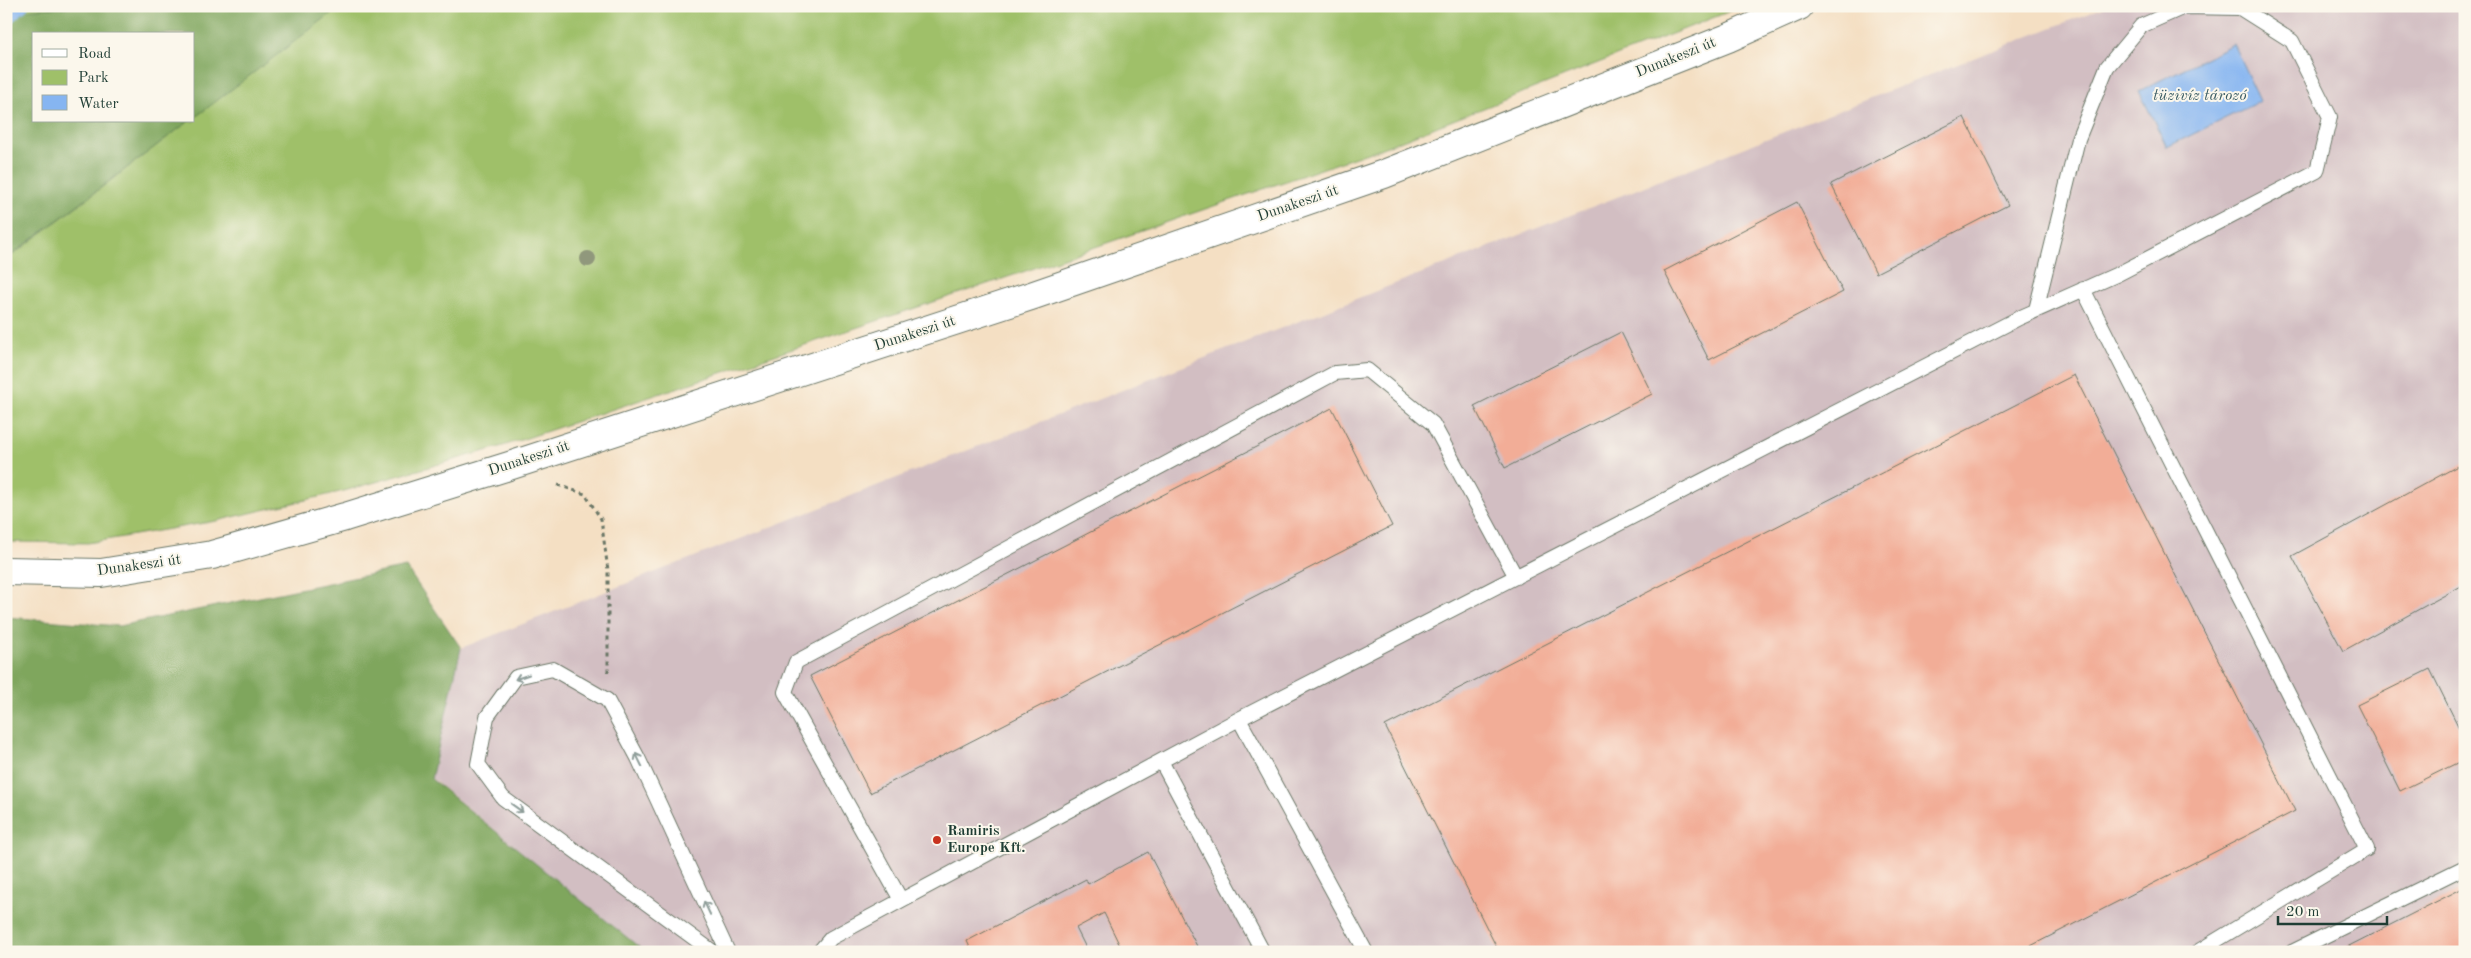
<svg xmlns="http://www.w3.org/2000/svg" width="2471" height="958" font-family="'Old Standard TT',serif">
	<style>
		.industrial { fill: #d2bec2 }
		.green { fill: #9fc069; stroke: #5f7e4e }
		.forest { fill: #7fa65d; stroke: #4f7248 }
		.water { fill: #86b5f1; stroke: #527992 }
		.lines { fill: none; stroke-linecap: round; stroke-linejoin: round }
		.stream { stroke: #86b5f1; stroke-width: 11 }
		.building { fill: #f2ad97 }
		.service-casing { stroke: #6a7666; stroke-width: 16 }
		.tertiary-casing { stroke: #6a7666; stroke-width: 30 }
		.path { stroke: #6a7666; stroke-width: 3; stroke-dasharray: 4 4; stroke-linecap: butt }
		.service { stroke: #fff; stroke-width: 14 }
		.tertiary { stroke: #fff; stroke-width: 28 }
		.rail-casing { stroke: #1f3d34; stroke-width: 5.5 }
		.rail { stroke: #fbf7ec; stroke-width: 4; stroke-dasharray: 11; stroke-linecap: butt }
		.tree { fill: #90987c }
		.oneway { stroke: #8f9e9a }
		.poi-dot { fill: #c8321e; stroke: #fbf7ec; stroke-width: 2 }
		.labels { text-anchor: middle; dominant-baseline: central; stroke-width: 4; stroke-linejoin: round; paint-order: stroke }
		.street-label { font-size: 15px; fill: #1f3d34; stroke: #fbf7ec }
		.poi-label { font-size: 15px; font-weight: bold; fill: #1f3d34; stroke: #fbf7ec; text-anchor: start }
		.water-label { font-size: 16px; font-style: italic; fill: #395b63; stroke: #fbf7ec }
	</style>
	<rect width="100%" height="100%" fill="#fbf7ec"/>
	<filter id="ink" filterUnits="userSpaceOnUse"><feTurbulence type="fractalNoise" baseFrequency=".02" numOctaves="2"/><feDisplacementMap in="SourceGraphic" scale="10" xChannelSelector="R" yChannelSelector="G"/><feConvolveMatrix kernelMatrix="1 2 1 2 8 2 1 2 1" color-interpolation-filters="sRGB"/></filter>
	<filter id="wash" filterUnits="userSpaceOnUse"><feTurbulence type="fractalNoise" baseFrequency=".0096" numOctaves="4" result="noise"/><feDisplacementMap in="SourceGraphic" scale="20" xChannelSelector="R" yChannelSelector="G"/><feGaussianBlur stdDeviation="1.12" result="paint"/><feColorMatrix in="noise" values="0 0 0 0 0 0 0 0 0 0 0 0 0 0 0 0 0 1.4 0 .05"/><feComposite in="paint" operator="in"/></filter>
	<g filter="url(#wash)">
		<rect width="100%" height="100%" fill="#f4dfc3"/>
		<path class="industrial" d="M2107 6H2465V952H645L431 778 461 648Z"/>
		<path class="green" d="M6 6H86L6 11Z
			M341 6H1743L1382 148 1020 273 503 446 344 491 216 521 88 543 6 542V260L189 121H194V118Z"/>
		<path class="forest" d="M86 6H341L194 118V34H34V121H189L6 259V11Z
			M406 567 461 648 431 779 645 952H6V617L119 626Z"/>
		<path class="water" d="M2233 44 2260 101 2167 147 2139 91Z"/>
		<g class="lines">
			<path class="stream" d="M6 20 23 6"/>
		</g>
		<g id="blocks">
			<path class="building" d="M1964 117 2008 205 1876 273 1831 184Z
				M1797 202 1843 292 1709 360 1664 271Z
				M1621 332 1652 394 1505 468 1474 406Z
				M2074 375 2295 811 2019 952H1499L1385 726Z
				M1332 408 1392 526 870 793 810 676Z
				M2465 462V584L2343 651 2292 556Z
				M2430 669 2465 740V759L2400 791 2357 705Z
				M1148 852 1200 952H1123L1104 913 1076 928 1088 952H972L967 941 1086 879 1088 884Z
				M2465 887V952H2337Z"/>
		</g>
	</g>
	<g filter="url(#ink)">
		<use href="#blocks" fill-opacity="0" stroke="#6a7666" stroke-width="1"/>
		<g class="lines">
			<g class="service-casing">
				<path id="service" d="M2083 289 2367 849 2197 952
					M1239 719 1366 952
					M1161 761 1263 952
					M901 900 785 692 796 662 1335 373 1367 370 1433 424 1516 577
					M713 952 503 798 478 764 487 717 516 677 553 669 607 700 638 758 728 952
					M819 952 831 938 1239 719 2019 318 2118 274 2317 171 2330 117 2292 41 2240 8 2184 7 2141 26 2107 67 2078 139 2036 310
					M2292 952 2465 867"/>
			</g>
			<g class="tertiary-casing">
				<path id="tertiary" d="M6 571 101 573 212 555 345 517 509 466 1031 296 1384 174 1728 38 1799 6"/>
			</g>
			<path class="path" d="M558 485 585 494 601 519 608 570V672"/>
			<use href="#service" class="service"/>
			<use href="#tertiary" class="tertiary"/>
			<g class="rail-casing">
				<path id="rail" d="M2463 833 2465 832"/>
			</g>
			<use href="#rail" class="rail"/>
		</g>
		<circle class="tree" cx="588" cy="259" r="8"/>
		<defs><path id="oneway-shaft" d="M-6 0H5M1.5-3L5.5 0L1.5 3" fill="none" stroke-width="1.6" stroke-linecap="round" stroke-linejoin="round" transform="scale(1.25)"/></defs>
		<g class="oneway">
			<use href="#oneway-shaft" transform="translate(522 677) rotate(161)"/>
			<use href="#oneway-shaft" transform="translate(639 760) rotate(-116)"/>
			<use href="#oneway-shaft" transform="translate(517 808) rotate(36)"/>
			<use href="#oneway-shaft" transform="translate(707 908) rotate(-115)"/>
		</g>
	</g>
	<circle class="poi-dot" cx="937" cy="840" r="5"/>
	<g class="labels">
		<g class="street-label">
			<text transform="translate(1676 58) rotate(-22)">Dunakeszi út</text>
			<text transform="translate(1298 204) rotate(-19)">Dunakeszi út</text>
			<text transform="translate(915 334) rotate(-18)">Dunakeszi út</text>
			<text transform="translate(529 459) rotate(-18)">Dunakeszi út</text>
			<text transform="translate(139 566) rotate(-8)">Dunakeszi út</text>
		</g>
		<g class="poi-label">
			<text x="947" y="831">Ramiris<tspan x="947" dy="17">Europe Kft.</tspan></text>
		</g>
		<g class="water-label">
			<text x="2200" y="96">tüzivíz tározó</text>
		</g>
	</g>
	<rect width="2471" height="958" fill="none" stroke="#fbf7ec" stroke-width="25"/>
	<rect x="32" y="32" width="162" height="90" fill="#fbf7ec" stroke="#a3ada2"/>
	<rect x="42" y="49" width="25" height="8" fill="#ffffff" stroke="#a3ada2"/>
	<text x="78" y="58" font-size="15" fill="#1f3d34">Road</text>
	<rect x="42" y="70" width="25" height="15" fill="#9fc069" stroke="#a3ada2"/>
	<text x="78" y="82" font-size="15" fill="#1f3d34">Park</text>
	<rect x="42" y="95" width="25" height="15" fill="#86b5f1" stroke="#a3ada2"/>
	<text x="78" y="108" font-size="15" fill="#1f3d34">Water</text>
	<path d="M2278 916v8h109v-8" fill="none" stroke="#1f3d34" stroke-width="2.5"/>
	<text x="2286" y="916" font-size="15" fill="#1f3d34" stroke="#fbf7ec" stroke-width="4" paint-order="stroke">20 m</text>
</svg>
